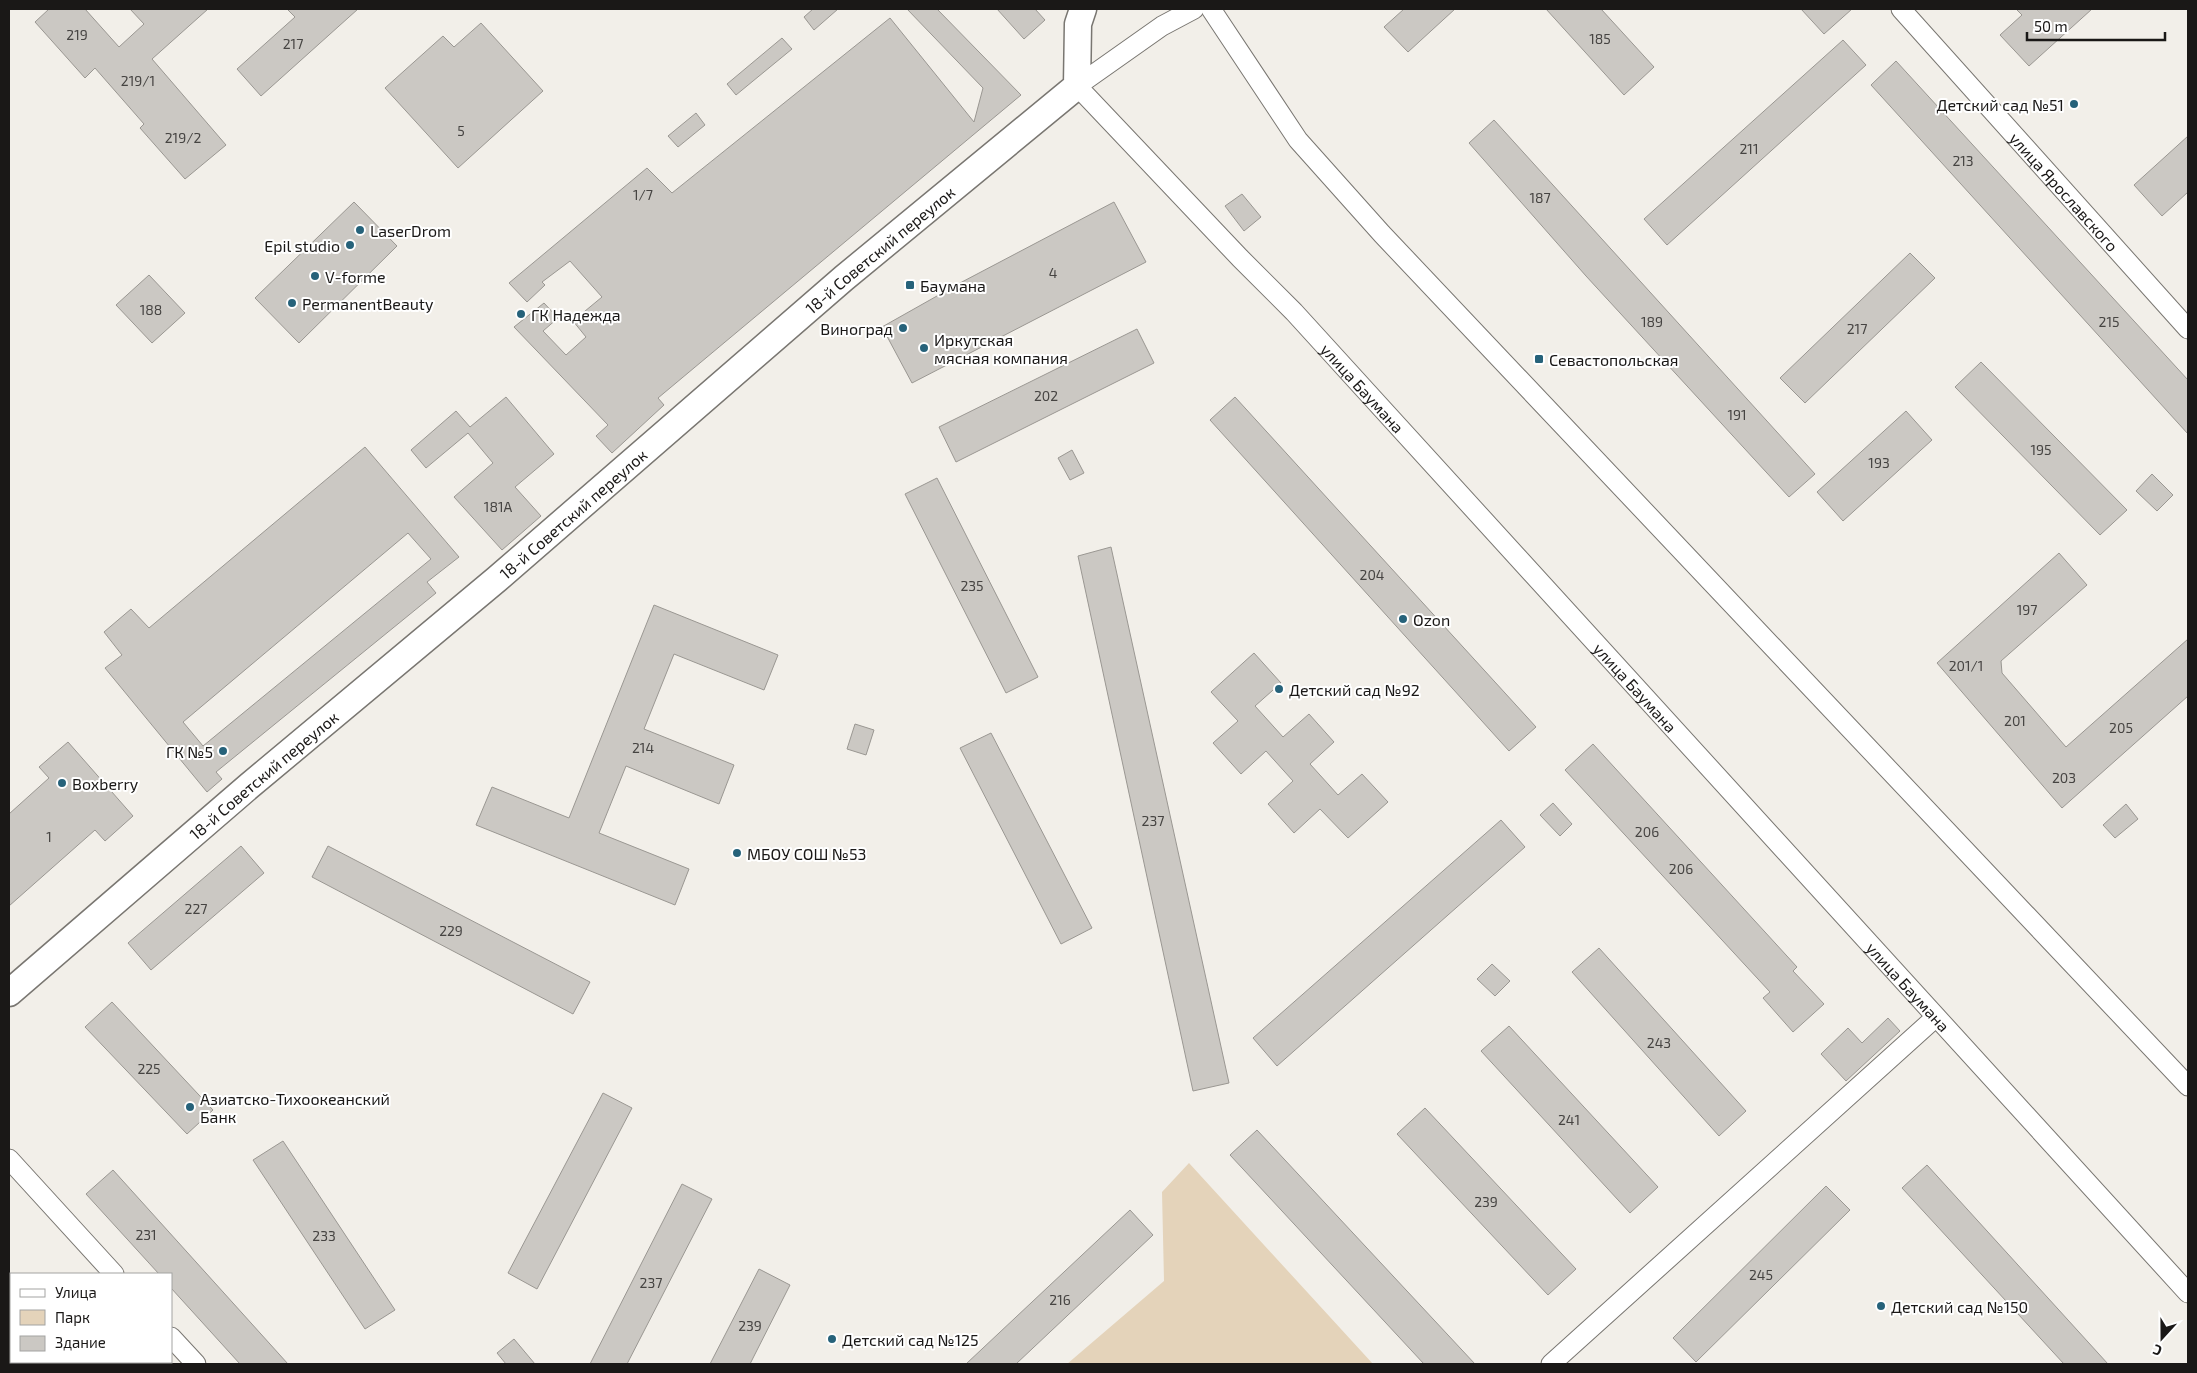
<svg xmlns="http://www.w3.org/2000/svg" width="2197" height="1373" font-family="'Exo 2',sans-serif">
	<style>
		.green { fill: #e4d3ba }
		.building { fill: #cbc8c3; stroke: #9a9792; fill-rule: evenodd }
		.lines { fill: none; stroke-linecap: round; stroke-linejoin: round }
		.street-casing { stroke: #797671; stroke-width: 21 }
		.secondary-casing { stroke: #797671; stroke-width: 29 }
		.street { stroke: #fff; stroke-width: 19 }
		.secondary { stroke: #fff; stroke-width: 26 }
		.poi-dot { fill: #26627a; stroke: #fff; stroke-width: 2 }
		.labels { text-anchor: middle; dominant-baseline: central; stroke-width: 4; stroke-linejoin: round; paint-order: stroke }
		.number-label { font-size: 14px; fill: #464442 }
		.poi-label { font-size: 16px; fill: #1a1817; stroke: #fff; text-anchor: start }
		.street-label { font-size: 16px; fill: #1a1817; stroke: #fff }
	</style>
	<rect width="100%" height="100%" fill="#f2efe9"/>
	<path class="green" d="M1189 1163 1373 1364H1067L1164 1281 1162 1192Z"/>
	<path class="building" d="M49 9H85L119 47 144 24 130 9H208L152 59 226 145 185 179 140 128 144 124 95 68 85 78 35 22Z
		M287 9H358L261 96 237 69 295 17Z
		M813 9H838L814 30 804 17Z
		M907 9H937L1021 95 658 398 664 405 612 453 596 436 608 425 514 327 544 303 558 318 543 331 566 355 586 337 573 321 602 297 570 261 542 282 545 285 527 302 509 283 647 168 672 193 890 18 974 122 983 88Z
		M997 9H1035L1045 20 1024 39Z
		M1404 9H1455L1408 52 1384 27Z
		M1546 9H1601L1654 67 1624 95Z
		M1801 9H1852L1824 34Z
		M2016 9H2092L2029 66 2000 35 2022 15Z
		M481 23 543 91 458 168 385 88 443 36 454 47Z
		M782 38 792 49 736 95 727 84Z
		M1843 40 1866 65 1667 245 1644 219Z
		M1896 61 2188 380V434L1871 85Z
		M696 113 705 125 678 147 668 136Z
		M1494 120 1815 474 1789 497 1586 276 1469 143Z
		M2188 136V192L2162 216 2134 185Z
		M1242 194 1261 217 1244 231 1225 206Z
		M354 202 397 246 299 343 255 298Z
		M1114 202 1146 262 912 383 882 327 960 283Z
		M1910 253 1935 278 1805 403 1780 378Z
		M149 275 185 313 152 343 116 305Z
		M1137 329 1154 363 956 462 939 427Z
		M1981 362 2127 510 2100 535 1955 387Z
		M506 397 554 454 515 487 541 516 502 550 454 497 493 463 468 433 426 468 411 450 456 411 470 427Z
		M1235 397 1536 727 1509 751 1210 420Z
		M1906 411 1932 440 1843 521 1817 492Z
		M365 447 459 557 427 582 436 593 216 772 222 779 207 792 105 668 122 655 104 632 131 609 149 628ZM408 533 431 559 203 746 183 722Z
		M1072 450 1084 473 1070 480 1058 458Z
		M2152 474 2173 495 2157 511 2136 491Z
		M937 478 1038 677 1006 693 905 494Z
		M1111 547 1229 1083 1193 1091 1078 556Z
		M2059 553 2087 585 2001 661 2002 673 2066 747 2188 639V696L2062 808 1937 663Z
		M654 605 778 655 764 690 674 654 644 729 734 765 719 804 626 766 599 833 689 869 675 905 476 825 492 787 569 818Z
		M1254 653 1281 683 1255 706 1283 737 1309 714 1334 742 1310 764 1338 795 1362 774 1388 802 1348 838 1320 809 1294 833 1268 804 1293 781 1266 751 1241 774 1213 743 1238 721 1211 692Z
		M855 724 874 730 866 755 847 749Z
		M991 733 1092 928 1061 944 960 748Z
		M68 742 133 816 105 841 95 830 9 906V814L49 778 39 767Z
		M1593 744 1797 967 1793 971 1824 1004 1793 1032 1763 998 1770 992 1565 770Z
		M1553 803 1572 824 1560 836 1540 815Z
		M2126 804 2138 819 2115 838 2103 825Z
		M1501 820 1525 847 1277 1066 1253 1038Z
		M241 846 264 873 151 970 128 943Z
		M328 846 590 982 573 1014 312 877Z
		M1599 948 1746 1111 1719 1136 1572 972Z
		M1492 964 1510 981 1495 996 1477 979Z
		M112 1002 213 1110 187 1134 85 1027Z
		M1888 1018 1900 1031 1846 1081 1821 1054 1848 1028 1862 1043Z
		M1509 1026 1658 1187 1630 1213 1481 1051Z
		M603 1093 632 1108 537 1289 508 1273Z
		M1425 1108 1576 1269 1548 1295 1397 1134Z
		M1257 1130 1475 1364H1424L1230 1155Z
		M283 1141 395 1310 365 1329 253 1160Z
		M1927 1165 2108 1364H2064L1902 1188Z
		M113 1170 288 1364H240L171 1288V1274H159L86 1194Z
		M682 1184 712 1199 627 1364H590Z
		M1826 1186 1850 1210 1696 1362 1673 1338Z
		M1130 1210 1153 1235 1016 1364H966Z
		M759 1269 790 1285 750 1364H710Z
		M514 1339 535 1364H506L497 1353Z"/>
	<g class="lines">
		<g class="street-casing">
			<g id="street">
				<path id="s1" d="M1194 9 1162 26 1077 86 1240 258 1294 312 2188 1293"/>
				<path d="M1211 9 1298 140 1382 234 2188 1086"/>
				<path id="s2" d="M1901 9 2188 329"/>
				<path d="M9 1159 114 1274"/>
				<path d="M171 1337 196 1364"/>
				<path d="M1551 1364 1936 1017"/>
			</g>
		</g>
		<g class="secondary-casing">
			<g id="secondary">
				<path id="s3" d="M9 993 249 786 497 579 844 278 1077 86 1078 24 1083 9"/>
				<path d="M9 1326 11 1328"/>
				<path d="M42 1362 45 1364"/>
			</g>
		</g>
		<use href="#street" class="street"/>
		<use href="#secondary" class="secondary"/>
	</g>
	<g class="poi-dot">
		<circle cx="2074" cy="104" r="5"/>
		<circle cx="360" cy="230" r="5"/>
		<circle cx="350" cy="245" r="5"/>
		<circle cx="315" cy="276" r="5"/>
		<rect x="905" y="280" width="10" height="10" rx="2.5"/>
		<circle cx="292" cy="303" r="5"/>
		<circle cx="521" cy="314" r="5"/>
		<circle cx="903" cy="328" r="5"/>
		<circle cx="924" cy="348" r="5"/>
		<rect x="1534" y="354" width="10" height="10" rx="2.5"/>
		<circle cx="1403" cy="619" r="5"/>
		<circle cx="1279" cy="689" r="5"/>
		<circle cx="223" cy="751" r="5"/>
		<circle cx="62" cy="783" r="5"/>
		<circle cx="737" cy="853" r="5"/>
		<circle cx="190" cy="1107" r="5"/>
		<circle cx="1881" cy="1306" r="5"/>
		<circle cx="832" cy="1339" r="5"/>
	</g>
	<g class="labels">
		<g class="number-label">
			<text x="77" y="34">219</text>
			<text x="1600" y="38">185</text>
			<text x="293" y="43">217</text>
			<text x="138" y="80">219/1</text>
			<text x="461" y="130">5</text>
			<text x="183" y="137">219/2</text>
			<text x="1749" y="148">211</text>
			<text x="1963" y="160">213</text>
			<text x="643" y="194">1/7</text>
			<text x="1540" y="197">187</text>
			<text x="1053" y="272">4</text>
			<text x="151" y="309">188</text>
			<text x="1652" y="321">189</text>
			<text x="2109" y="321">215</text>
			<text x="1857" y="328">217</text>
			<text x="1046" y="395">202</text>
			<text x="1737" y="414">191</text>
			<text x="2041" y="449">195</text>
			<text x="1879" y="462">193</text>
			<text x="498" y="506">181А</text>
			<text x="1372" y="574">204</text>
			<text x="972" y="585">235</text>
			<text x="2027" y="609">197</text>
			<text x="1966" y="665">201/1</text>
			<text x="2015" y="720">201</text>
			<text x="2121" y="727">205</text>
			<text x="643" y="747">214</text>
			<text x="2064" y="777">203</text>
			<text x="1153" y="820">237</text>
			<text x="1647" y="831">206</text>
			<text x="49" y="836">1</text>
			<text x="1681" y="868">206</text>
			<text x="196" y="908">227</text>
			<text x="451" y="930">229</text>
			<text x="1659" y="1042">243</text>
			<text x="149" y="1068">225</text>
			<text x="1569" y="1119">241</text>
			<text x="1486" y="1201">239</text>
			<text x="146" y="1234">231</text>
			<text x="324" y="1235">233</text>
			<text x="1761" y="1274">245</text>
			<text x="651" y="1282">237</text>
			<text x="1060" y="1299">216</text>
			<text x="750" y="1325">239</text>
		</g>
		<g class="poi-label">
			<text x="2064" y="104" text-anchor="end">Детский сад №51</text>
			<text x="370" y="230">LaseгDrom</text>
			<text x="340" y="245" text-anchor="end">Epil studio</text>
			<text x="325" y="276">V-forme</text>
			<text x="920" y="285">Баумана</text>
			<text x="302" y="303">PermanentBeauty</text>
			<text x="531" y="314">ГК Надежда</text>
			<text x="893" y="328" text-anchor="end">Виноград</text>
			<text x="934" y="339">Иркутская<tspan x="934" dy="18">мясная компания</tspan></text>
			<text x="1549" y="359">Севастопольская</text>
			<text x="1413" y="619">Ozon</text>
			<text x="1289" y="689">Детский сад №92</text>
			<text x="213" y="751" text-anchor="end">ГК №5</text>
			<text x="72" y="783">Boxberry</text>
			<text x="747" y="853">МБОУ СОШ №53</text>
			<text x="200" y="1098">Азиатско-Тихоокеанский<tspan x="200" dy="18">Банк</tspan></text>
			<text x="1891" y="1306">Детский сад №150</text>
			<text x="842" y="1339">Детский сад №125</text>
		</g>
		<g class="street-label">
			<text stroke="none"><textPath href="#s2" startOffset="245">улица Ярославского</textPath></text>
			<text stroke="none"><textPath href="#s3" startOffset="1145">18-й Советский переулок</textPath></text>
			<text stroke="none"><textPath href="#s1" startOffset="556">улица Баумана</textPath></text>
			<text stroke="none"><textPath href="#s3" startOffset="740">18-й Советский переулок</textPath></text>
			<text stroke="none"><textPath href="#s1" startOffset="961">улица Баумана</textPath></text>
			<text stroke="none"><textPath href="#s3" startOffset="335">18-й Советский переулок</textPath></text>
			<text stroke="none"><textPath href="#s1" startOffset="1366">улица Баумана</textPath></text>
		</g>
	</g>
	<rect width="2197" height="1373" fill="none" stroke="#1a1817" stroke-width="20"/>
	<rect x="10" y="1273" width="162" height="90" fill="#ffffff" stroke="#a3a3a2"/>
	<rect x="20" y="1289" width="25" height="8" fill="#ffffff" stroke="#a3a3a2"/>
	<text x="55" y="1298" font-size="15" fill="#1a1817">Улица</text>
	<rect x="20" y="1310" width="25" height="15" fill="#e4d3ba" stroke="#a3a3a2"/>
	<text x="55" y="1323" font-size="15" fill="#1a1817">Парк</text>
	<rect x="20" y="1336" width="25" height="15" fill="#cbc8c3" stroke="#a3a3a2"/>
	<text x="55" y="1348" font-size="15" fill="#1a1817">Здание</text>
	<g transform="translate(2162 1338) rotate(201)" stroke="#ffffff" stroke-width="4" paint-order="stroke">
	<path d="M0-4L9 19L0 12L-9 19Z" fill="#1a1817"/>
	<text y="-8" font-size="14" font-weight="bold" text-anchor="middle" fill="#1a1817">С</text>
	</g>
	<path d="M2027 32v8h138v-8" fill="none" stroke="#1a1817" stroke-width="2.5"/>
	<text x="2034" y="32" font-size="15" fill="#1a1817" stroke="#ffffff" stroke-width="4" paint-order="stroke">50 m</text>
</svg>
